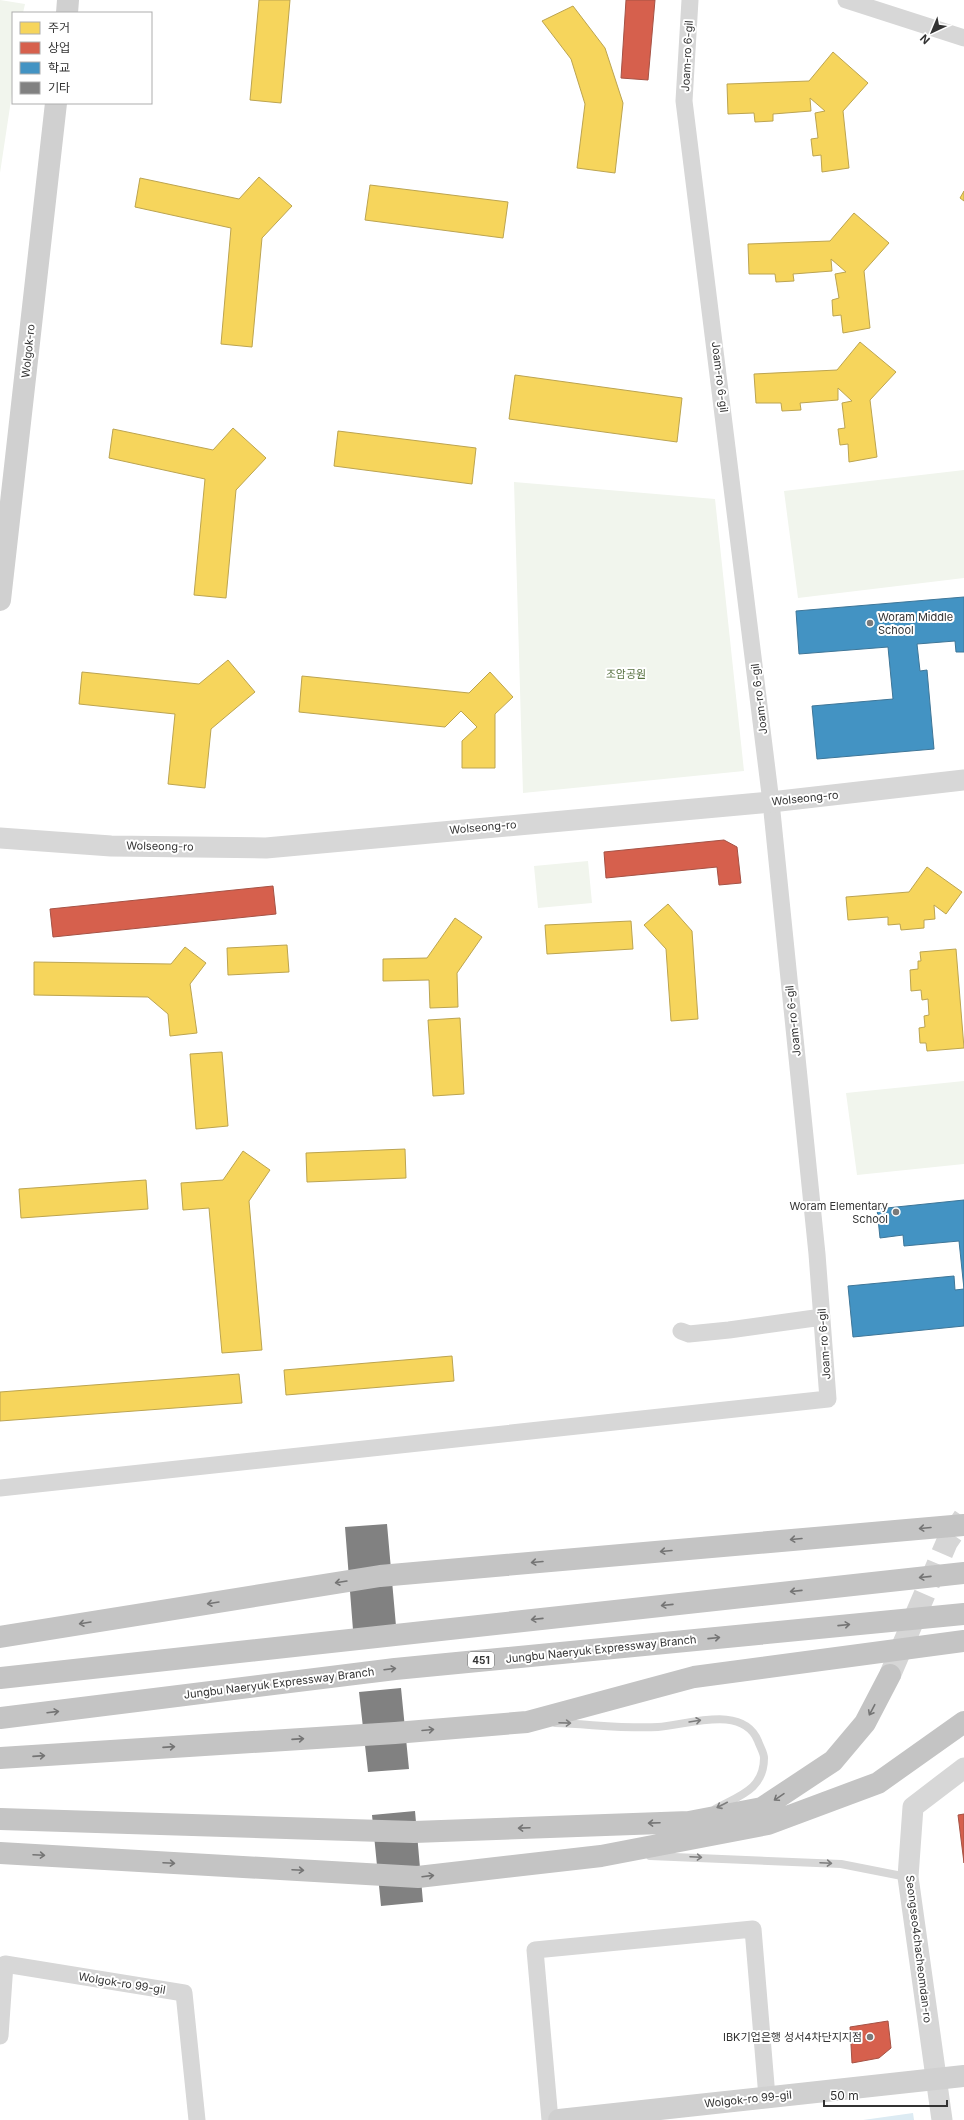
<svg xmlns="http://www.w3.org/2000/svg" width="964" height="2120" font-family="Inter,'Noto Sans KR',sans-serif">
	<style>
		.green { fill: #f1f5ed }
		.water { fill: #ddebf3 }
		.homes { fill: #f6d55c; stroke: #bca450 }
		.shops { fill: #d6604d; stroke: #a55245 }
		.schools { fill: #4393c3; stroke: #3e7698 }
		.building { fill: #818181 }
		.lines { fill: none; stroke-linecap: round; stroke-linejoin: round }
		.motorway-tunnel { stroke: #d6d6d6; stroke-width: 22; stroke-dasharray: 22 11; stroke-linecap: butt }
		.service { stroke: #d7d7d7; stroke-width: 8 }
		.minor { stroke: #d7d7d7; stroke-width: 17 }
		.tertiary { stroke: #d7d7d7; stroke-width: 21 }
		.secondary { stroke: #d0d0d0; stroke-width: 22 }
		.motorway { stroke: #c4c4c4; stroke-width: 22 }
		.oneway { stroke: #747474 }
		.oneway2 { stroke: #7d7d7d }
		.poi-dot { fill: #7a7a7a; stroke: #fff; stroke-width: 1.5 }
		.labels { text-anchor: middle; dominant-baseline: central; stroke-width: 4; stroke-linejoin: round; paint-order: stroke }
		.shield { fill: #fff; stroke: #707070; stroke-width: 1 }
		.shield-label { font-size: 10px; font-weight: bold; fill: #333 }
		.street-label { font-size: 11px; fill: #333; stroke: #fff }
		.poi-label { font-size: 11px; fill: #333; stroke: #fff; text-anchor: end }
		.park-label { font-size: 11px; fill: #56703f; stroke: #fff }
	</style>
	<rect width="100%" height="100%" fill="#fff"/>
	<path class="green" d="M0 0 25 4 23 13H13V87L0 173Z
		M964 470V578L798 598 784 491Z
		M514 482 715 499 744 771 523 793Z
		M588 861 592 903 538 908 534 866Z
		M964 1081V1164L857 1175 846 1093Z"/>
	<path class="water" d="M913 2113 914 2120H863Z"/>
	<path class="homes" d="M259 0H290L281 103 250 100Z
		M573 6 605 48 623 103 615 173 577 168 585 104 571 59 542 21Z
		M833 52 868 83 843 111 849 168 822 172 821 155 813 156 811 139 818 138 815 113 825 111 810 98 811 111 773 114V121L755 122 754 113 728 114 727 84 809 81Z
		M259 177 292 206 262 238 252 347 221 344 231 228 135 207 140 178 239 199Z
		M370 185 508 202 503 238 365 220Z
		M964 191V201L960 198Z
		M854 213 889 243 864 271 870 328 843 333 841 315 833 316 832 300 839 298 835 274 846 272 831 259 832 271 793 274 794 281 776 282 775 274H749L748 244 830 241Z
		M860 342 896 372 870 400 877 457 849 462 848 444 840 445 838 429 845 428 842 403 852 401 838 388V400L800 403 801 410 782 411 781 403H756L754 374 837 370Z
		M515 375 682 398 677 442 509 419Z
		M233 428 266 458 236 490 226 598 194 595 205 479 109 458 113 429 213 450Z
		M338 431 476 448 472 484 334 466Z
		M228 660 255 692 211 729 205 788 168 784 175 714 79 704 82 672 199 684Z
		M490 672 513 697 495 714V768H462V741L477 727 461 711 445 727 299 712 302 676 469 693Z
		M927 867 962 892 946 914 934 905 935 919 924 920V928L901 930 900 924 888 925V917L848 920 846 897 909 892Z
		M668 904 692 931 698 1019 671 1021 666 949 644 925Z
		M455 918 482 937 457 973 458 1007 430 1008 429 980 383 981V959L427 958Z
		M631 921 633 949 547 954 545 925Z
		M287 945 289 972 228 975 227 948Z
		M185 947 206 963 190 984 197 1033 170 1036 168 1014 148 997 34 995V962L171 964Z
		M956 949 964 1048 927 1051 926 1043H920L919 1028 925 1027 924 1016 929 1015 928 999 922 1000 921 990 911 991 910 970 918 969V961H921L920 952Z
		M460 1018 464 1094 433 1096 428 1020Z
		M222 1052 228 1126 196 1129 190 1054Z
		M405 1149 406 1178 307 1182 306 1153Z
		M243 1151 270 1170 249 1201 262 1350 222 1353 209 1208 183 1210 181 1183 223 1180Z
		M146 1180 148 1209 21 1218 19 1189Z
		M452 1356 454 1381 286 1395 284 1370Z
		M239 1374 242 1403 0 1421V1392Z"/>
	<path class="shops" d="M626 0H655L648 80 621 78Z
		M724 840 737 847 741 883 719 885 717 867 606 878 604 852Z
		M273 886 276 914 53 937 50 909Z
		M964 1814V1863L958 1815Z
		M888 2021 891 2048 879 2058 852 2063 850 2027Z"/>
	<path class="schools" d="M964 597V652H956L955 641 917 644 920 671 927 670 934 749 817 759 812 706 893 699 888 647 799 654 796 611Z
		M964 1200V1289L959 1241 904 1246 903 1235 880 1238 877 1209Z
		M954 1276 955 1290 964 1289V1326L853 1337 848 1286Z"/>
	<path class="building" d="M387 1524 396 1626 353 1630 345 1527Z
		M401 1688 409 1769 368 1772 359 1692Z
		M415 1811 423 1902 381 1906 372 1815Z"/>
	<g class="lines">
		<path class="motorway-tunnel" d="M890 1675 947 1542 964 1517"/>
		<path class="service" d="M555 1723C589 1724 625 1729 658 1727 688 1725 743 1704 758 1741 760 1747 764 1753 764 1758 764 1790 738 1796 715 1809
			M650 1856 841 1864 907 1877"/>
		<path class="minor" d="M846 0 964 38
			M681 1331 689 1334 729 1330 822 1317
			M0 1488 828 1399 817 1254 771 802 684 101 690 0
			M0 2036 5 1964 184 1993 197 2120
			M550 2120 535 1950 753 1929 767 2097"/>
		<path class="tertiary" d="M0 838 111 846 266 848 771 802 964 780
			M942 2120 908 1877 913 1807 964 1768"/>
		<path class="secondary" d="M67 13 68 0
			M0 600 56 103
			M559 2120 964 2076"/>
		<path class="motorway" d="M0 1637 380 1576 964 1525
			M0 1678 964 1573
			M0 1718 395 1669 964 1614
			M0 1758 395 1733 527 1722 694 1677 964 1641
			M0 1819 414 1832 689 1822 762 1808 833 1761 865 1723 890 1675
			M0 1853 418 1877 601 1856 768 1824 878 1783 964 1722"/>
	</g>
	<defs><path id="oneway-shaft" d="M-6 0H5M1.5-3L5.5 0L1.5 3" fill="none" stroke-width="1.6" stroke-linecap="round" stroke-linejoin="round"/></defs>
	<g class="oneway">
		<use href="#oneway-shaft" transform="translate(925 1528) rotate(175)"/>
		<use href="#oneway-shaft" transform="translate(796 1539) rotate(175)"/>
		<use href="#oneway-shaft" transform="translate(666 1551) rotate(175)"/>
		<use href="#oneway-shaft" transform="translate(537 1562) rotate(175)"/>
		<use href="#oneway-shaft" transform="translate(925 1577) rotate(174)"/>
		<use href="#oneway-shaft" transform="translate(341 1582) rotate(171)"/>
		<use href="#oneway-shaft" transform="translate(796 1591) rotate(174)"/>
		<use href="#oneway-shaft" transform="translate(213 1603) rotate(171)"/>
		<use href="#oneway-shaft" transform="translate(667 1605) rotate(174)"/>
		<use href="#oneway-shaft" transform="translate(537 1619) rotate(174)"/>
		<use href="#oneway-shaft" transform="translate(85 1623) rotate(171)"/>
		<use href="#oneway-shaft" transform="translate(844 1625) rotate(-6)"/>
		<use href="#oneway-shaft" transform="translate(714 1638) rotate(-6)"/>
		<use href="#oneway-shaft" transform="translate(390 1669) rotate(-7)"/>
		<use href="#oneway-shaft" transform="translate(872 1710) rotate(118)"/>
		<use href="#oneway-shaft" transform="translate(53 1712) rotate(-7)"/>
		<use href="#oneway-shaft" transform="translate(428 1730) rotate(-5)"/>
		<use href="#oneway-shaft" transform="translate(298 1739) rotate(-4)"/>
		<use href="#oneway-shaft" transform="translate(169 1747) rotate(-4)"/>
		<use href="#oneway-shaft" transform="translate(39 1756) rotate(-4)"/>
		<use href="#oneway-shaft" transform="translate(779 1797) rotate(146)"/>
		<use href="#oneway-shaft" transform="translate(654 1823) rotate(178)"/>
		<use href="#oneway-shaft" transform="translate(524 1828) rotate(178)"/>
		<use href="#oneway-shaft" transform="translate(39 1855) rotate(3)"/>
		<use href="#oneway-shaft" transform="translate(169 1863) rotate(3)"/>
		<use href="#oneway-shaft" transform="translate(298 1870) rotate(3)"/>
		<use href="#oneway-shaft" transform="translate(428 1876) rotate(-7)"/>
	</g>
	<g class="oneway2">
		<use href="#oneway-shaft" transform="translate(695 1721) rotate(-9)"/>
		<use href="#oneway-shaft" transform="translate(565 1723) rotate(2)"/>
		<use href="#oneway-shaft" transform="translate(722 1805) rotate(153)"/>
		<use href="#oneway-shaft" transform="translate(696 1857) rotate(3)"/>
		<use href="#oneway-shaft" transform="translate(826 1863) rotate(3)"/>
	</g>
	<g class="poi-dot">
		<circle cx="870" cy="623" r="4"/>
		<circle cx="896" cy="1212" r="4"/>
		<circle cx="870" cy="2037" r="4"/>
	</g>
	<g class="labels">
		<rect class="shield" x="468" y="1652" width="26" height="16" rx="3"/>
		<g class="shield-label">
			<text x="481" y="1660">451</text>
		</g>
		<g class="street-label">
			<text transform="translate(687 56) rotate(-87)">Joam-ro 6-gil</text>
			<text transform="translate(28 351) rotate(-84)">Wolgok-ro</text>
			<text transform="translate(720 377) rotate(83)">Joam-ro 6-gil</text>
			<text transform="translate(759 699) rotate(-97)">Joam-ro 6-gil</text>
			<text transform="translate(805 798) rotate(-6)">Wolseong-ro</text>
			<text transform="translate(483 827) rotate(-5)">Wolseong-ro</text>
			<text transform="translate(160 846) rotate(1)">Wolseong-ro</text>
			<text transform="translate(793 1021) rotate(-96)">Joam-ro 6-gil</text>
			<text transform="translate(824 1344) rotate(-94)">Joam-ro 6-gil</text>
			<text transform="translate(601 1649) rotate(-6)">Jungbu Naeryuk Expressway Branch</text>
			<text transform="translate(279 1683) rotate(-7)">Jungbu Naeryuk Expressway Branch</text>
			<text transform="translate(919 1949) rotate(83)">Seongseo4chacheomdan-ro</text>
			<text transform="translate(122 1983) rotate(9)">Wolgok-ro 99-gil</text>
			<text transform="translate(748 2099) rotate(-6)">Wolgok-ro 99-gil</text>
		</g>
		<g class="poi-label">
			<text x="878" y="617" text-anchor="start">Woram Middle<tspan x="878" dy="13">School</tspan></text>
			<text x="888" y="1206">Woram Elementary<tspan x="888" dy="13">School</tspan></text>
			<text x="862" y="2037">IBK기업은행 성서4차단지지점</text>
		</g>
		<g class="park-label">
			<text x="626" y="674">조암공원</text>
		</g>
	</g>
	<rect x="12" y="12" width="140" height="92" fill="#ffffff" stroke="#adadad"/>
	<rect x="20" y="22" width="20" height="12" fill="#f6d55c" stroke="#adadad"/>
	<text x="48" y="32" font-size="12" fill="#333333">주거</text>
	<rect x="20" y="42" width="20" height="12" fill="#d6604d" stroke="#adadad"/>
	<text x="48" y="52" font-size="12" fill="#333333">상업</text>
	<rect x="20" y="62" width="20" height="12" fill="#4393c3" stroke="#adadad"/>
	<text x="48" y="72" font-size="12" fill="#333333">학교</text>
	<rect x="20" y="82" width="20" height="12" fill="#818181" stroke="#adadad"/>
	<text x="48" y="92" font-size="12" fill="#333333">기타</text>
	<g transform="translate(932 32) rotate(224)" stroke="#ffffff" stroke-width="3" paint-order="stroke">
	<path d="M0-3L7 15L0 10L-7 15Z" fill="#333333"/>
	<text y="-6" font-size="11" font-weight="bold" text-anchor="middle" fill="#333333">N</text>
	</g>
	<path d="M824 2100v6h123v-6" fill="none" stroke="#333333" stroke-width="2"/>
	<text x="830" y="2100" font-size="12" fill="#333333" stroke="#ffffff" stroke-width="3" paint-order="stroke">50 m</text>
</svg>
